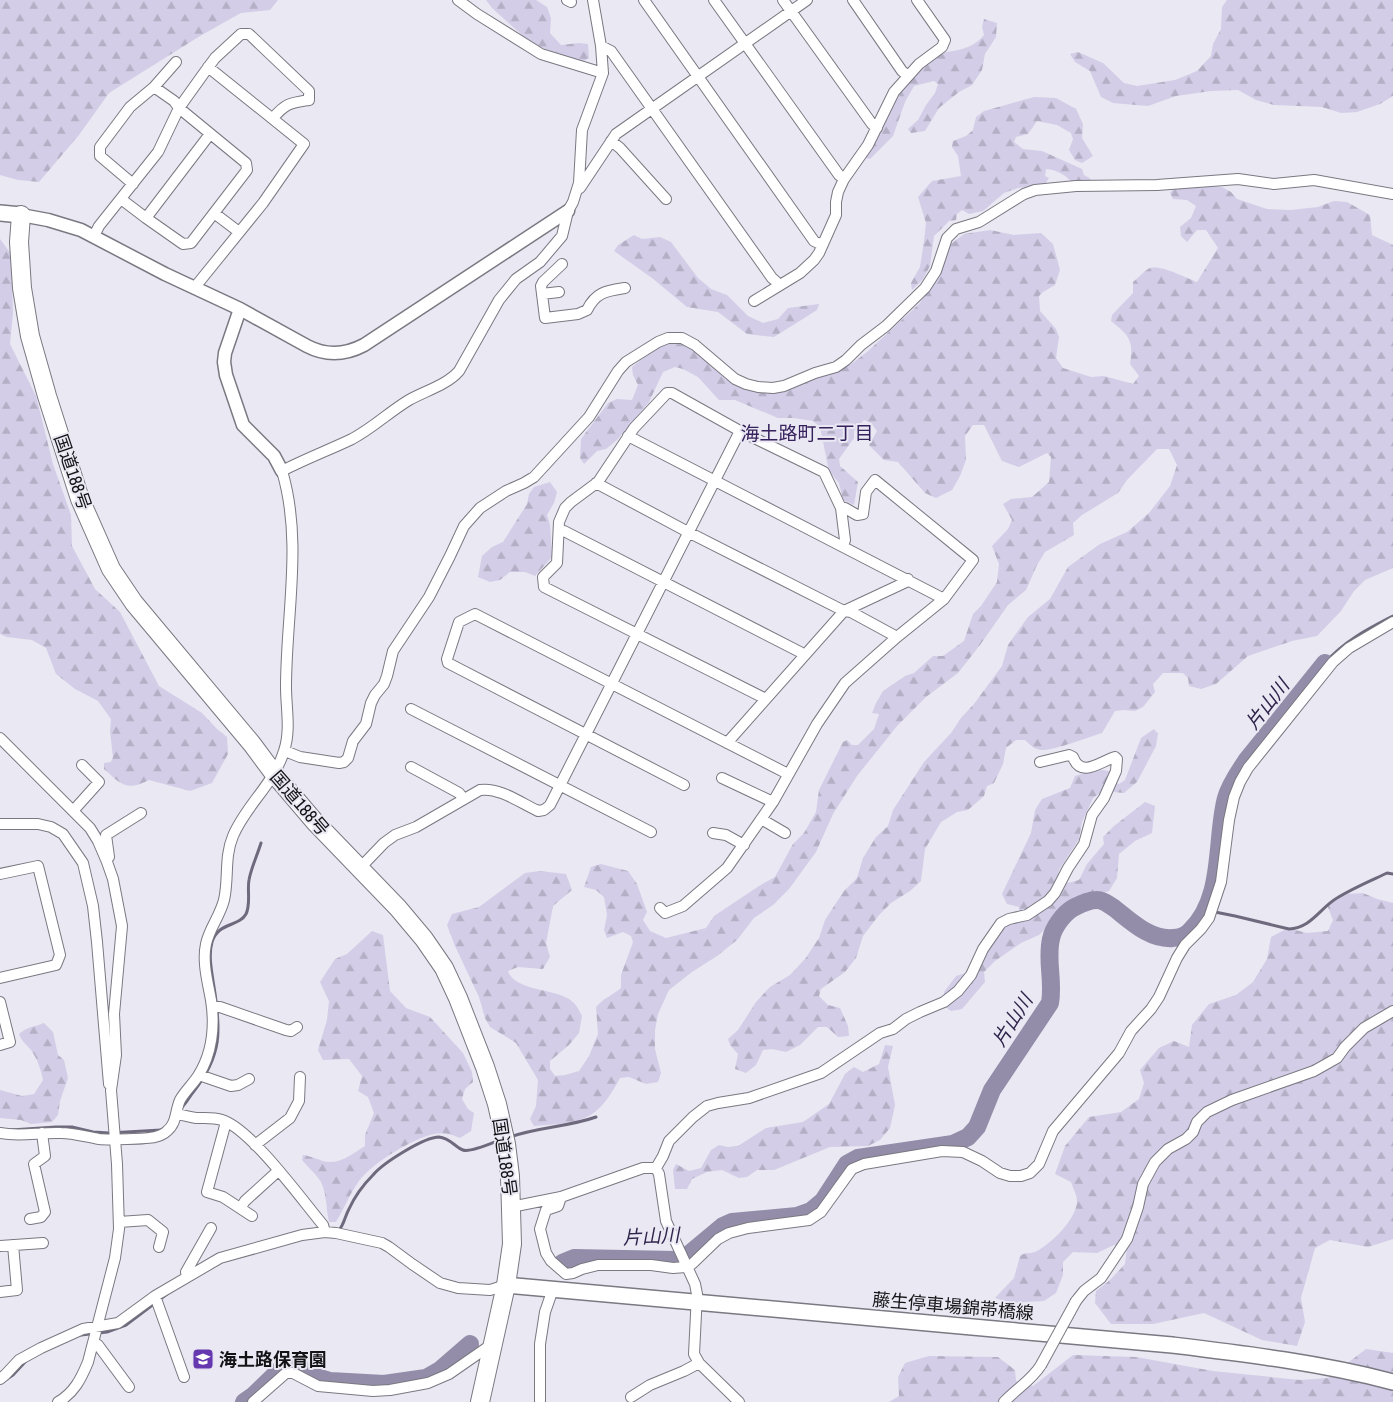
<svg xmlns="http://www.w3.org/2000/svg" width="1393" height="1402" font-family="'Archivo Narrow','Noto Sans JP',sans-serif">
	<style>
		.forest { fill: url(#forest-firs) }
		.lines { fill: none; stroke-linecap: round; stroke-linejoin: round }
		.stream { stroke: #6e697d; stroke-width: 3 }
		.river { stroke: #948da9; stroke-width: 18 }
		.minor-casing { stroke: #7a7881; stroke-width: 12 }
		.tertiary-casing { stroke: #7a7881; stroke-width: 15 }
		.secondary-casing { stroke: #7a7881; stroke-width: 18 }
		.trunk-casing { stroke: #7a7881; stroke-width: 20 }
		.minor { stroke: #fff; stroke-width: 10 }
		.tertiary { stroke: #fff; stroke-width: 12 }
		.secondary { stroke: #fff; stroke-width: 15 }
		.trunk { stroke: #fff; stroke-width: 18 }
		.minor-bridge-casing { stroke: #7a7881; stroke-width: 12; stroke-linecap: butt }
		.minor-bridge { stroke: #fff; stroke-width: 10 }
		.labels { text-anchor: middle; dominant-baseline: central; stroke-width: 4; stroke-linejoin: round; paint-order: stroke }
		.street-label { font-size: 18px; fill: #141417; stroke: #eae8f3 }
		.poi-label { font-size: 18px; font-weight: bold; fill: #141417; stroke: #eae8f3; text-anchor: start }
		.neighbourhood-label { font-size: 19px; fill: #35215b; stroke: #eae8f3 }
		.water-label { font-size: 19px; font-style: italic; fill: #30244c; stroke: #eae8f3 }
	</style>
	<defs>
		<pattern id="forest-firs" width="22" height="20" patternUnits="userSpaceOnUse" patternTransform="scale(1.25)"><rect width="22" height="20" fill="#d3cde7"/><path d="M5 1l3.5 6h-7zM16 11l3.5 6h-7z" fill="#b4afc5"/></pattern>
	</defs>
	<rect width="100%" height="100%" fill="#eae8f3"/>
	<path class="forest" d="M0 0H278L270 10 241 13 200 36 109 93 79 135 39 182 18 180 0 175Z
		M486 0H536L547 7 551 18 550 33 561 45 579 43 588 44 589 58 582 62 532 44 492 8Z
		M1227 0H1393V96L1380 104 1357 112 1341 113 1322 107 1274 105 1256 100 1238 90 1211 91 1176 96 1148 106 1113 103 1101 97 1090 71 1075 62 1070 54 1078 52 1103 63 1124 83 1137 86 1175 80 1197 71 1211 56 1213 44 1221 29 1222 7Z
		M984 19 997 23 996 37 985 54 982 70 972 85 959 92 939 108 925 131 911 133 908 129 918 120 926 105 935 93 938 84 934 81 914 86 905 102 893 136 870 159 865 158C879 132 904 79 926 63 932 60 940 54 947 52 960 50 975 47 984 35L982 27Z
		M1034 97 1056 98 1076 109 1083 124 1082 138 1093 156 1082 163 1075 160 1069 150 1073 139 1071 133 1057 125 1037 121 1028 134 1016 137 1014 142 1023 149 1042 151 1082 169 1084 175 1091 179 1087 183 1072 182C1064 174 1057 170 1046 169L1045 176 1049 178 1045 184 1018 188 1004 193 983 211 969 214 962 210 957 214 956 220 949 221 934 236 930 266 923 279 912 290 911 283 920 267 924 241 926 223 918 197 932 181 961 176 958 156 952 147 953 141 966 136 973 130 976 117 984 111Z
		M1192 184 1222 187 1231 192 1237 199 1267 209 1291 210 1318 207 1334 201 1347 202 1370 215 1372 235 1393 245V568L1365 580 1354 591 1341 611 1317 636 1292 641 1248 656 1216 684 1201 689 1189 686 1188 678 1183 673H1163L1153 684 1155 692 1143 707 1135 711 1124 710 1115 711 1102 733C1089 737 1053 751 1041 750 1034 749 1030 745 1025 740H1016L1006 748 1003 764 994 783 987 786 984 796 968 810 957 812 941 822 925 849 921 881 910 891 891 903 879 915 863 936 856 958 845 972 821 989 819 996 828 1005 840 1008 848 1026 849 1036 838 1037 827 1027H818L800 1045 786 1052 772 1049 763 1050 756 1065 746 1073 735 1069 738 1054 730 1045 728 1039 738 1030 756 1002 770 987 790 975 805 959 819 938 825 920 844 891 857 878 863 858 876 837 888 826 893 810 924 762 951 733 961 718 974 704 1002 666 1008 645 1028 617 1050 599 1068 567 1100 544 1127 532 1149 513 1170 486 1177 465 1169 449H1157L1127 480 1118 493 1082 515 1073 523 1074 535 1045 552 1037 565 1026 590 1008 605 980 645 958 673 926 697 897 726 857 776 833 814 816 852 789 889 773 905 754 918 737 940 717 956 692 972 669 990 658 1014 655 1030V1049L661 1073 658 1082 646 1084 629 1077 620 1078C596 1123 582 1122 534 1126L530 1119 536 1106 538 1080 516 1043 490 1027 485 1018 479 997 455 946 447 925 452 914 479 907 525 873 540 871 566 874 572 890 553 906 546 943 550 957 543 969 518 967 508 971C514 990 552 989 567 998 575 1002 578 1008 582 1016L579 1033 569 1045 550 1061V1069L555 1076 565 1075 579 1071 589 1056 598 1034 596 1007C602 999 613 995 621 988V975L633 942 631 936 623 932 607 938 604 930 607 915 604 897 596 890 584 887 591 867 601 864 628 871 637 884 647 912 643 920 650 931 666 938 706 928 714 916 759 886 775 877 793 844 804 833 816 812 819 790 843 742 847 740 852 745H858L874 729 879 714 872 713 876 703 883 691 905 676 914 673 933 656H943L964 641 973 614 981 606 997 582 999 564 992 546 1008 529 1012 520 1003 504 1011 499 1032 497 1049 482 1051 457 1047 453 1019 467 1002 461 984 425H973L965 436 966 460 960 476 952 490 936 498 925 493 898 462 884 460 869 445 877 431 871 423 864 420 854 431V438L839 459 840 466 858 482 854 505 843 500 839 483 829 471 820 427 813 421 793 418H778L735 400H719L698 377 683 369 675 367 663 372 649 402 617 440 606 449 597 451 584 464 580 458 581 439 608 403 617 399 632 400 638 385 633 375 632 367 659 346 677 342 691 347 712 365 725 379 748 389 768 391 789 390 832 371 850 365 867 352 919 304 935 282 951 244 964 234 990 230 1014 235 1041 233 1053 244 1060 270 1055 285 1043 292 1039 296 1040 311 1056 329 1059 337 1056 358 1063 368 1091 377 1104 376 1133 384 1139 376 1130 364C1134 341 1129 335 1111 321L1112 315 1133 293V282C1138 278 1143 272 1148 269 1159 263 1185 278 1197 282L1218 248 1206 230H1197L1187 242 1181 236 1180 227 1191 218 1196 206 1187 200 1173 199 1170 193 1174 188Z
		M634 235 642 239 660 237 671 242 698 278 711 289 727 295 748 316 763 323 778 319 788 308 819 304 817 310 774 337 747 334 718 312 687 307 652 278 614 251 618 245Z
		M0 239 11 254 13 313 10 344 36 396 53 464 71 515 72 546 95 589 120 612 159 686 202 713 217 729 227 737 228 754 212 783 190 791 149 780C126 792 121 784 104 769V763L111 762 113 757 110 731 111 719 98 701 75 689 56 674 46 648 32 640 7 637 0 634Z
		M550 482 557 492 554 503 547 515 550 525 552 557 535 576 525 572H510L500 580 490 582 478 577 482 556 492 547 503 542 527 504 529 494 534 487Z
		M1154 729 1158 734 1156 746 1137 782 1124 793 1103 791 1093 798 1082 822 1079 839 1059 870 1058 877 1068 883 1079 880 1087 864 1104 844 1103 837 1114 826 1145 802 1155 806 1152 833 1135 841 1119 854 1117 878 1109 891 1072 903 1039 935 1021 943 995 961 984 972 985 982 962 1009 951 1011 944 1006V992L956 976 966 973 981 961 1006 926 1020 922 1019 907 1007 904 1002 894 1031 833 1035 810 1042 799 1070 788 1075 776C1086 773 1099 767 1110 772L1109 780 1119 784 1125 780 1141 738Z
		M1363 893 1377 899 1393 903V1239L1368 1247 1330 1240 1315 1248 1301 1298 1305 1322 1297 1346 1262 1340 1204 1313 1153 1324H1111L1095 1303 1096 1291 1110 1280 1125 1264 1127 1248 1114 1245 1097 1253 1073 1252 1063 1262V1275L1056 1293 1044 1301 1009 1303 995 1298 1014 1278 1020 1256C1025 1252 1029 1254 1035 1252 1050 1245 1077 1219 1077 1201 1077 1195 1073 1188 1071 1182L1055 1174 1065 1146 1089 1117 1121 1112 1139 1099 1144 1083 1140 1070 1159 1048 1174 1041 1189 1047 1192 1025 1209 1004 1236 995 1253 982 1267 959 1271 937 1288 928 1307 933 1328 931 1333 920 1327 905 1348 894Z
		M372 931 383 935 390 991 406 1008 430 1017 463 1053 472 1072 473 1082 465 1089 462 1099 468 1109 474 1113 471 1131 460 1138C451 1134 443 1132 434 1134 413 1138 371 1164 359 1181 350 1193 344 1209 336 1222H329C326 1209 327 1194 321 1182 316 1174 308 1167 302 1160L303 1155C312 1156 320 1161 328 1162 342 1163 354 1153 365 1146V1135L374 1113 368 1097 358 1091 362 1076 349 1059 323 1060 318 1050 327 1020 329 1001 320 982 335 959 347 954Z
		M44 1023 53 1032 58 1055 64 1060 68 1078 60 1101 58 1115 52 1122 31 1124 21 1120 0 1118V1090L22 1096 34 1094 43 1080C41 1070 37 1058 31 1050 26 1044 22 1042 19 1034 30 1025 33 1028 44 1023Z
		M885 1045 893 1046 888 1067 895 1105 890 1128 880 1140 868 1146 830 1147 774 1170H757L747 1177 739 1178 722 1170 707 1172 692 1179 687 1189H675L673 1170 676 1164 689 1171 701 1168 711 1150 719 1145 728 1147 738 1146 766 1128 803 1122 829 1104 845 1074 854 1067 863 1072 879 1064Z
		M1366 1349 1393 1353V1402H889L899 1396 898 1377 905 1363 929 1356 998 1357 1015 1370 1016 1381 1033 1386 1073 1355 1136 1357 1213 1371 1300 1380 1328 1378Z"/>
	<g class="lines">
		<path class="stream" d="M1325 663C1344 641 1368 629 1393 616
			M1205 910 1235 916 1289 929C1311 928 1320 908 1337 898 1353 888 1370 881 1387 873L1393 874
			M180 1109C186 1104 189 1097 194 1091 222 1055 221 1031 214 987 212 973 208 956 212 942 218 922 239 927 246 914 251 904 247 890 249 880 251 868 257 856 261 843
			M11 1130 56 1127H72L93 1132 109 1133 161 1130
			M510 1137C538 1127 568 1127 596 1117
			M339 1230C344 1225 345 1216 349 1209 354 1198 364 1184 373 1175 383 1163 424 1137 439 1137 450 1138 455 1147 463 1150 470 1153 492 1143 500 1140
			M81 1335 107 1332 126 1325 167 1294
			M7 1379 13 1375 26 1361"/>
		<path class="river" d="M562 1263 574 1258 675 1260 687 1256 723 1226 732 1222 797 1216 811 1211 823 1201 847 1164 858 1158 953 1144 968 1137 977 1127 992 1090 1050 1003C1054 981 1046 960 1051 939 1053 928 1063 914 1073 908 1081 904 1088 900 1097 900 1104 900 1109 905 1114 908 1132 922 1150 940 1173 938 1179 938 1186 935 1190 931 1225 898 1215 839 1226 798 1230 784 1239 772 1246 761L1325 663
			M244 1402 254 1395 285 1365H293L317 1377 330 1381 384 1384 426 1378 440 1370 470 1344"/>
		<g class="minor-casing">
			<path id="minor" d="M458 0 477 14 541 54 603 73
				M567 0 571 2
				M644 0 814 241 822 245
				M714 0 839 175 844 179
				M783 0 872 124 877 128
				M853 0 902 71 908 76
				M601 46 611 51 772 278 779 284
				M154 87 176 62
				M611 141 620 148 666 199
				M133 184 100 156V147L130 107 154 87 174 101 179 108 246 163 247 170 214 213
				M580 188 616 134 807 0
				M121 199 146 218 210 134
				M146 218 183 244 191 243 214 213 239 232
				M94 236 99 226 158 152 179 108 204 73 215 58 241 34H249L309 91V100C290 103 286 103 273 118
				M562 264 543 282 541 286 545 318 578 314 587 310C596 292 606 291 625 288
				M195 287 263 203 304 144 208 67
				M542 294 559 292
				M754 301 800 273 814 260 819 253 836 215V202L838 192 844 179 868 145 894 92 919 64 942 47 945 40 917 0
				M628 436 944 599
				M596 483 688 532 844 611 851 612 897 637
				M559 531H564L800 652 804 655
				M766 699 544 587 543 577 557 563 559 522 565 508 571 502 598 482 634 428 667 393H672L740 431 824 472 841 508 845 540 843 546
				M411 709 651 832
				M0 738 90 828 98 841 107 862 113 879 122 926 114 1014 116 1055 111 1090 117 1164 119 1229 115 1258 88 1362C81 1379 74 1393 58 1402
				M727 743 844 611 906 582 908 579
				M285 751 300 757 339 763 344 762 348 758 353 741 366 724 371 703 375 695 384 684 387 676 393 651 429 597 450 556 464 526 480 508 506 491 524 483 534 477 589 417 618 371 626 362 658 342 668 338H682L695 345 735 379 746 384 758 387 773 388 784 386 815 373 836 367 846 360 861 345 886 326 925 288 936 271 947 238 956 229 979 222 1024 194 1035 190 1076 186 1157 185 1238 179 1274 184 1314 180 1393 194
				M411 767 459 793 464 799
				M722 778 773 802
				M684 785 448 663 447 659 459 622 475 614 788 774
				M73 811 99 782 82 765
				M761 819 785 833
				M0 824H38L51 827 63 834 83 863 93 906 97 942 109 1084
				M713 833 726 835 744 845
				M109 857 106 835 141 813
				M359 869 384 843 395 835 416 827 480 790C499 787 521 803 538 811L544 810 550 805 740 431
				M0 874 38 866 60 955 56 965 0 978
				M660 908 665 913 683 906 727 868 773 802 817 724 845 683 897 637 944 599 973 560 875 480 866 492 863 514 857 515 845 508H841
				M0 1002 10 1042 0 1045
				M212 1007H220L286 1030 291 1031 297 1027
				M199 1075 231 1086 238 1085 249 1079
				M177 1114C183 1115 189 1117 196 1118 205 1118 213 1117 222 1120 251 1129 302 1200 323 1225L325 1232
				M226 1122 207 1192 223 1197 252 1216
				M0 1133C20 1137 40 1132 61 1133 74 1133 86 1137 99 1139 108 1140 147 1139 155 1137 159 1136 164 1134 167 1131 177 1123 175 1111 180 1100 185 1091 193 1084 198 1076 212 1054 215 1026 211 1000 208 983 202 962 206 944 209 929 220 916 224 900 229 879 224 857 233 836 246 805 274 784 284 751 291 730 286 708 286 687 286 615 303 541 282 471 305 459 329 450 352 439 373 428 389 412 409 400 425 391 447 385 459 371L499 300 516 279 540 262 562 236 568 211 573 202 579 183 582 130 603 73 601 46 593 0
				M255 1145 290 1118 299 1101 300 1077
				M656 1168 659 1174 666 1221 695 1284 697 1294 694 1354 699 1363 739 1402
				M561 1197 558 1206 546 1210 540 1229 546 1253 551 1261 566 1274 573 1273 582 1269 598 1265H651L673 1268 686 1267 692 1264 718 1239 729 1233 748 1228 809 1220 821 1212 852 1169 864 1164 942 1151 963 1152 982 1161 1000 1173 1010 1176H1021L1030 1173 1039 1164 1053 1131 1119 1053 1131 1031 1151 1009 1159 997 1177 958 1185 945 1201 929 1209 918 1221 882 1229 820 1234 797 1240 782 1248 768 1333 662 1349 648 1393 622
				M241 1207 245 1201 278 1171
				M511 1207 561 1197 643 1168H656L663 1156 669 1141 693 1117 707 1106 718 1103 749 1098 821 1073 880 1033 893 1029 906 1019 920 1012 944 1002 958 991 971 975 983 949 1001 923 1009 919 1027 915 1048 901 1055 893 1068 868 1084 844 1092 815 1104 798 1116 771 1117 759 1115 757C1101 761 1081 779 1073 757L1069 755 1040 762
				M30 1219 41 1217 45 1212 34 1164 45 1156 42 1133
				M119 1222 148 1220 163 1232 159 1247
				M0 1246 43 1243
				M187 1276 186 1272 211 1228
				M0 1292 17 1290 13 1245
				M155 1296 184 1377
				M1076 1301 1084 1291 1101 1278 1127 1239 1138 1207 1143 1184 1155 1162 1168 1149 1186 1139 1193 1132 1197 1122 1207 1112 1232 1100 1314 1071 1337 1058 1345 1047 1364 1028 1393 1011
				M93 1343 98 1345 129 1387
				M0 1379 5 1375 19 1360 41 1348 83 1329 118 1323 155 1296 220 1258 302 1235 325 1232 336 1233 382 1243 389 1247 412 1264 440 1283 458 1288 490 1290 506 1285
				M631 1397 650 1385 684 1371 699 1363
				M253 1402 286 1373H293L318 1386 373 1391 390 1390 428 1383 449 1374 485 1349 492 1348
				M540 1402V1344L545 1312 553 1289
				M1004 1402C1016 1389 1032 1380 1041 1365"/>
		</g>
		<g class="tertiary-casing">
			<path id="tertiary" d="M21 215 48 220 81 230 165 274 240 309 307 346C326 356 345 355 364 345L568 211
				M240 309 225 353 224 362 226 375 243 425 274 456 282 471"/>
		</g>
		<g class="secondary-casing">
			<path id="secondary" d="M0 213 21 215
				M506 1285 1172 1345C1246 1354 1321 1363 1393 1382"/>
		</g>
		<g class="trunk-casing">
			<path id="trunk" d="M21 215 19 242 22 288 30 336 47 396 80 499 111 569 134 603 252 744 275 775 315 822 398 908 424 939 444 968 458 998 485 1067 497 1104 506 1144 510 1176 512 1244 506 1285 480 1402"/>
		</g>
		<use href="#minor" class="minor"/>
		<use href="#tertiary" class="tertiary"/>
		<use href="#secondary" class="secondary"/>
		<use href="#trunk" class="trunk"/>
		<g class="minor-bridge-casing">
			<path id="minor-bridge" d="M1041 1365 1076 1301"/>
		</g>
		<use href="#minor-bridge" class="minor-bridge"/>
	</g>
	<defs>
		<g id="school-square" transform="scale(1.125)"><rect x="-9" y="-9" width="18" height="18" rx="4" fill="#6538b0" stroke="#eae8f3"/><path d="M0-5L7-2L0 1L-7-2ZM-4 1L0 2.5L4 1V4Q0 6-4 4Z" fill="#fff"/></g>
	</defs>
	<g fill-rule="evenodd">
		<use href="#school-square" x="203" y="1359"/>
	</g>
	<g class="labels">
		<g class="street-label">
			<text transform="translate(73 472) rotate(71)">国道188号</text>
			<text transform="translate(300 803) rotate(49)">国道188号</text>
			<text transform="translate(505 1157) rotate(82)">国道188号</text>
			<text transform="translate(953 1306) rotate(5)">藤生停車場錦帯橋線</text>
		</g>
		<g class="poi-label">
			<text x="219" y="1359">海土路保育園</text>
		</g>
		<g class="neighbourhood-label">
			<text x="807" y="433">海土路町二丁目</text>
		</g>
		<g class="water-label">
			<text transform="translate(1267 704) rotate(-52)">片山川</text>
			<text transform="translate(1012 1020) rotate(-58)">片山川</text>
			<text transform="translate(651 1236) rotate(-3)">片山川</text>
		</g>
	</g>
</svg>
